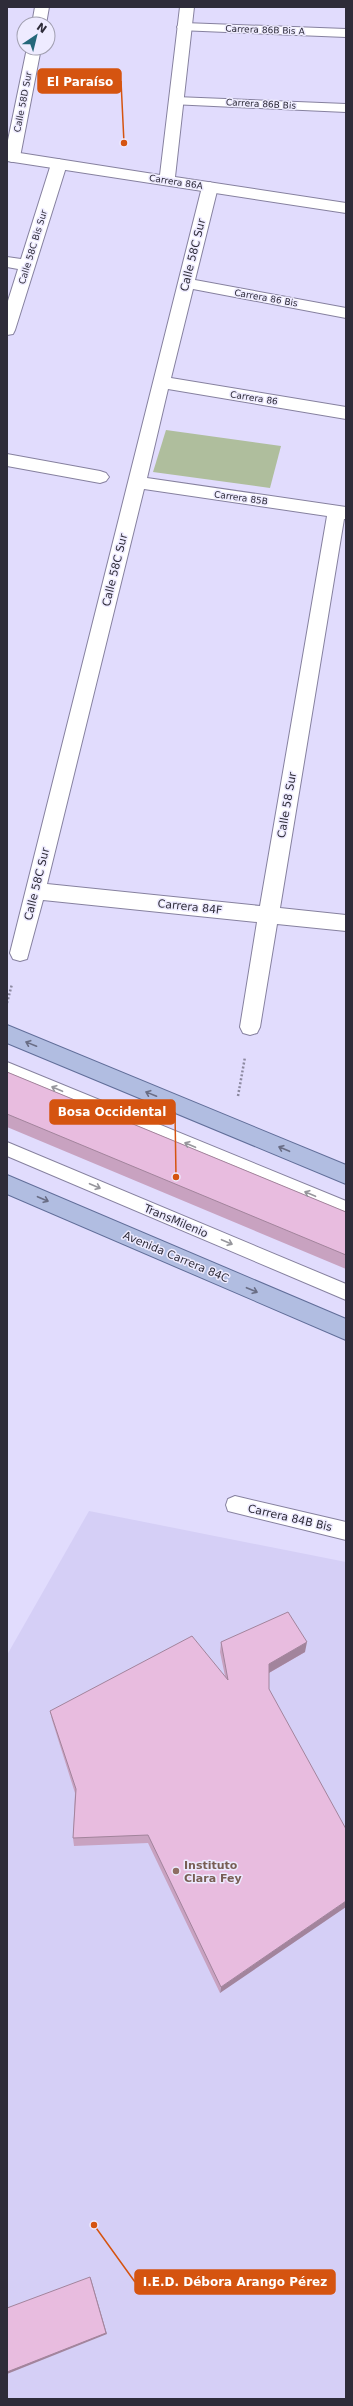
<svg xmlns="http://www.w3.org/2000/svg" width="353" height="2406" font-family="'DejaVu Sans',sans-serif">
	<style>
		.built { fill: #d5cff6 }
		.green { fill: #afbe9d }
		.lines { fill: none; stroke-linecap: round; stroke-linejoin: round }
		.service-casing { stroke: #86819f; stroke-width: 2 }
		.minor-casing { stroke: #86819f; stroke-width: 2 }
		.tertiary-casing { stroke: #86819f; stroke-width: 2 }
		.primary-casing { stroke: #616e99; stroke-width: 2 }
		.path { stroke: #8c89a0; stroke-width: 2.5; stroke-dasharray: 2 2; stroke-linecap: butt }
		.service { fill: #fff; fill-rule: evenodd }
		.minor { fill: #fff; fill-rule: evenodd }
		.tertiary { fill: #fff; fill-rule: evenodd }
		.primary { fill: #b1bde1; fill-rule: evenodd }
		.wall { fill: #c8a2c0 }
		.shaded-wall { fill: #a2849c }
		.building { fill: #e8bcdf; stroke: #a2849c }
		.oneway { stroke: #696d85 }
		.oneway2 { stroke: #96969c }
		.education-dot { fill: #8d6e63; stroke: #eeebff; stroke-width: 1.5 }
		.labels { text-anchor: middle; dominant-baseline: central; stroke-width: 3; stroke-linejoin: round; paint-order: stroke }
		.far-street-label { font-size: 9px; fill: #2e2c39; stroke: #eeebff }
		.street-label { font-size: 11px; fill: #2e2c39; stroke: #eeebff }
		.education-label { font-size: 11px; font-weight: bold; fill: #785e54; stroke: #eeebff; text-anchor: start }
		.leader { fill: none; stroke: #d55410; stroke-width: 1.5 }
		.callout-dot { fill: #d55410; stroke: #eeebff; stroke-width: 1.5 }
		.callout { fill: #d55410; stroke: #d55410; stroke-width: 1.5 }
		.callout-label { font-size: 12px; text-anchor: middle; font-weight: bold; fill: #fff }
	</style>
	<rect width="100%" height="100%" fill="#e1dcfd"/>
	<path class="built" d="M89 1511 346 1562V2399H7V1655Z"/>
	<path class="green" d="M166 430 281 446 270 488 153 472Z"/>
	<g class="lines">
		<g class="service-casing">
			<path id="service" d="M7 1062 346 1201V1216L7 1076Z
				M7 1142 346 1284V1300L7 1156Z
				M235 1496 346 1522V1540L228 1511 226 1505 228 1499Z"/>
		</g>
		<g class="minor-casing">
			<path id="minor" d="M35 7H49L46 24H32Z
				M184 23 346 29V37L179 30 177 27 179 24Z
				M27 48H41L20 157 12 162 7 160V145Z
				M176 97 346 104V112L171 104 169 101 171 98Z
				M59 159 67 164 15 330 13 334 7 335V304L18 269 7 267V257L21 259 51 164Z
				M210 182 218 187 195 280 346 308V318L193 289 171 378 346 407V419L168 389 147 478 346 507V519H344L280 908 346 915V931L277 924 260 1027 257 1033 250 1035 243 1033 240 1027 257 922 43 900 27 959 20 961 13 959 10 953 202 187ZM144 489 327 516 260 906 47 884Z
				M7 454 100 471 106 473 109 477 106 481 100 483 7 466Z"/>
		</g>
		<g class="tertiary-casing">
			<path id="tertiary" d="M180 7H194L175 177 346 203V213L7 161V151L160 175Z"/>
		</g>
		<g class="primary-casing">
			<path id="primary" d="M7 1025 346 1165V1184L7 1043Z
				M7 1175 346 1319V1340L7 1194Z"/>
		</g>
		<path class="path" d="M7 1003 12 984
			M238 1096 245 1057"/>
		<use href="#service" class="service"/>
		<use href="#minor" class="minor"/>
		<use href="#tertiary" class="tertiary"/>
		<use href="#primary" class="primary"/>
	</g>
	<path class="wall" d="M7 1072 346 1212V1269L7 1127Z
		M221 1642 305 1652 269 1673 220 1993 148 1843 74 1846 73 1838 75 1793 52 1720 50 1711 225 1676 220 1652Z"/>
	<path class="shaded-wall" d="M307 1642 305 1652 267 1674 269 1664Z
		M346 1901V1907L220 1993 221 1987Z
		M90 2277 91 2279 107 2334 7 2374V2372Z"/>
	<path class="building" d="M7 1072 346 1212V1255L7 1114Z
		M288 1612 307 1642 269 1664V1689L346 1829V1901L221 1987 148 1835 73 1838 76 1789 50 1711 192 1636 228 1680 221 1642Z
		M90 2277 106 2333 7 2372V2308Z"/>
	<defs><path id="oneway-shaft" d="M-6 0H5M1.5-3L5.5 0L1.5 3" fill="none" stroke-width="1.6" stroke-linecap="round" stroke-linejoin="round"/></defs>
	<g class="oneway">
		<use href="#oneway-shaft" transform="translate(31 1044) rotate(-158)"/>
		<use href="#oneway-shaft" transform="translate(151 1094) rotate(-158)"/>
		<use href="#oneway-shaft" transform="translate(284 1149) rotate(-157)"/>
		<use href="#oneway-shaft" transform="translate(43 1199) rotate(23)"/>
		<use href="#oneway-shaft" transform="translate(252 1290) rotate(23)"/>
	</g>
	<g class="oneway2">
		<use href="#oneway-shaft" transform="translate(57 1089) rotate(-157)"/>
		<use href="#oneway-shaft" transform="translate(190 1145) rotate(-157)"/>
		<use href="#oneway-shaft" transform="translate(95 1186) rotate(23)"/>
		<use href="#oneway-shaft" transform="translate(310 1194) rotate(-157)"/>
		<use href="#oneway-shaft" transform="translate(227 1242) rotate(23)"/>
	</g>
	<circle class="education-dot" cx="176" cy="1871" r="4"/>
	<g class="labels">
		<g class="far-street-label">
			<text transform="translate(265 30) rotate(2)">Carrera 86B Bis A</text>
			<text transform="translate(23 102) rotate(-79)">Calle 58D Sur</text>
			<text transform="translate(261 104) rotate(3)">Carrera 86B Bis</text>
			<text transform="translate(176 182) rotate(9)">Carrera 86A</text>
			<text transform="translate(33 247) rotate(-73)">Calle 58C Bis Sur</text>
			<text transform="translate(266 298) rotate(10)">Carrera 86 Bis</text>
			<text transform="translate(254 398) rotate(9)">Carrera 86</text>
			<text transform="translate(241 498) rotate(8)">Carrera 85B</text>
		</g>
		<g class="street-label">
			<text transform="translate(193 255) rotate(-76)">Calle 58C Sur</text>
			<text transform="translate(115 570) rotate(-76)">Calle 58C Sur</text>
			<text transform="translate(287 805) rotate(-80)">Calle 58 Sur</text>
			<text transform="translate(37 884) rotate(-76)">Calle 58C Sur</text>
			<text transform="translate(190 907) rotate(6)">Carrera 84F</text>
			<text transform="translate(176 1221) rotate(23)">TransMilenio</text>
			<text transform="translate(176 1257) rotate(23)">Avenida Carrera 84C</text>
			<text transform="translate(290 1518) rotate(13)">Carrera 84B Bis</text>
		</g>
		<g class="education-label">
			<text x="184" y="1865">Instituto<tspan x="184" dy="13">Clara Fey</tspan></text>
		</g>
	</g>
	<path class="leader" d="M124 143L121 81M176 1177L175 1112M94 2225L135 2282"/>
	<g class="callout-dot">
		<circle cx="124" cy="143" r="4"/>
		<circle cx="176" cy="1177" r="4"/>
		<circle cx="94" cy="2225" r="4"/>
	</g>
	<g class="callout">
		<rect x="38" y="69" width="83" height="24" rx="4"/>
		<rect x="50" y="1100" width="125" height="24" rx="4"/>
		<rect x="135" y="2270" width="200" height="24" rx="4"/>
	</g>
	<g class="callout-label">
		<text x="80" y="86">El Paraíso</text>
		<text x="112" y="1116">Bosa Occidental</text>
		<text x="235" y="2286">I.E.D. Débora Arango Pérez</text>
	</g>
	<rect width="353" height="2406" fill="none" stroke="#2e2c39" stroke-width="16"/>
	<g transform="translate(36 36) rotate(35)"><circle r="19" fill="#eeebff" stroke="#a19fb0"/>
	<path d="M0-3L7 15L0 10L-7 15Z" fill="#25677a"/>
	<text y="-6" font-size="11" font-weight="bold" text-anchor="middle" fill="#2e2c39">N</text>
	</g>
</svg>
